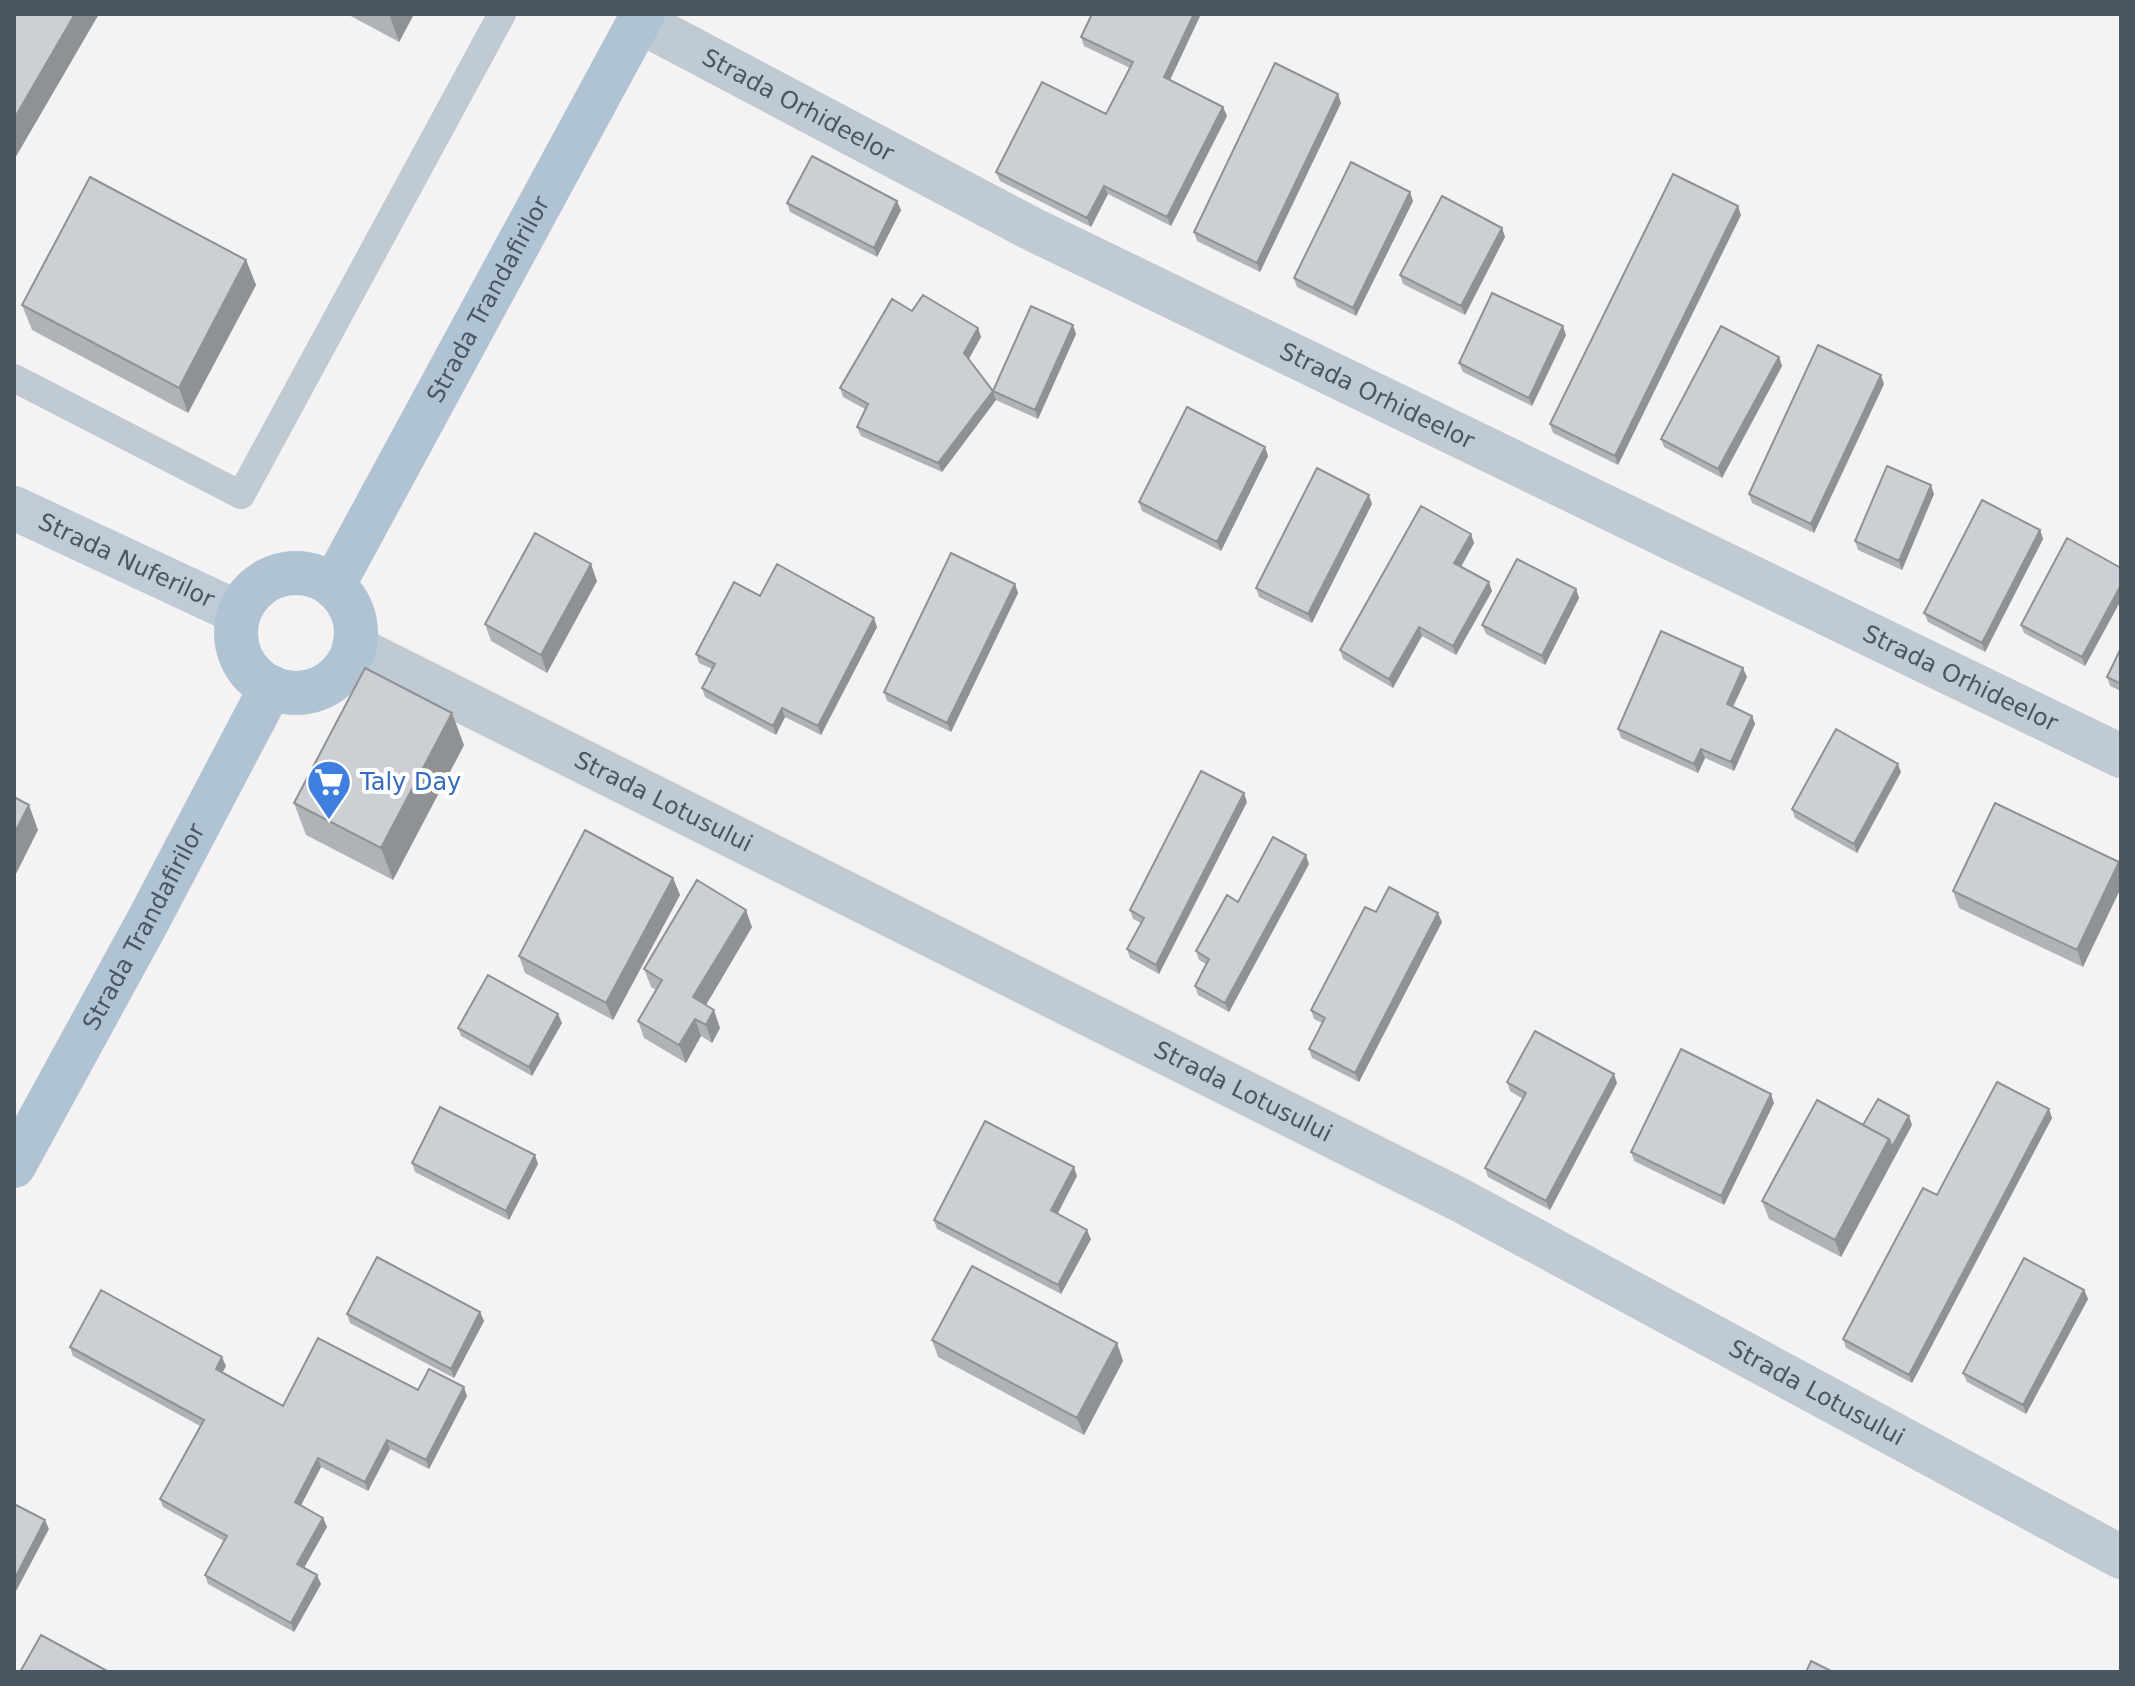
<svg xmlns="http://www.w3.org/2000/svg" width="2135" height="1686" font-family="'DejaVu Sans',sans-serif">
	<style>
		.lines { fill: none; stroke-linecap: round; stroke-linejoin: round }
		.lane { stroke: #c0cad3; stroke-width: 28 }
		.street { stroke: #c0cad3; stroke-width: 44 }
		.secondary { stroke: #bfccd7; stroke-width: 44 }
		.primary { stroke: #b0c3d3; stroke-width: 44 }
		.wall { fill: #afb3b7 }
		.shaded-wall { fill: #8f9295 }
		.building { fill: #ccd0d5; stroke: #8f9295; stroke-width: 2 }
		.labels { text-anchor: middle; dominant-baseline: central; stroke-width: 8; stroke-linejoin: round; paint-order: stroke }
		.street-label { font-size: 24px; fill: #485762; stroke: #fff }
		.shop-label { font-size: 24px; fill: #366cbe; stroke: #fff; text-anchor: start }
	</style>
	<rect width="100%" height="100%" fill="#f5f2f3"/>
	<g class="lines">
		<path class="lane" d="M14 378 241 495 502 14"/>
		<g class="street">
			<path id="s1" d="M639 21 1030 228 2121 756"/>
			<path id="s2" d="M354 647 1460 1200 2121 1557"/>
		</g>
		<path class="secondary" id="s3" d="M14 508 239 613"/>
		<g class="primary">
			<circle cx="296" cy="633" r="60"/>
			<path id="s4" d="M333 586 643 14"/>
			<path id="s5" d="M14 1166 149 919 271 687"/>
		</g>
	</g>
	<path class="wall" d="M347 14H414L399 42Z
		M1201 14 1170 80 1223 107 1227 116 1171 226 1108 194 1091 227 1000 181 996 172 1106 114 1130 68 1084 46 1081 37Z
		M1341 103 1260 272 1197 241 1194 232Z
		M1413 201 1356 316 1297 287 1294 278Z
		M787 203 901 210 877 257 790 212Z
		M1741 215 1618 465 1553 433 1550 424Z
		M1502 228 1505 237 1465 315 1403 284 1400 275Z
		M246 260 256 285 188 413 32 330 22 305Z
		M912 311 978 328 981 337 969 359 993 391 1073 325 1076 334 1038 419 996 400 942 472 861 436 857 427 865 409 843 397 840 388Z
		M1566 335 1532 406 1463 372 1459 363Z
		M1779 357 1782 366 1722 478 1664 447 1661 439Z
		M1884 384 1814 533 1752 503 1749 494Z
		M1265 447 1268 456 1221 551 1142 511 1139 502Z
		M1934 494 1902 570 1858 550 1855 541Z
		M1372 504 1312 623 1259 597 1256 588Z
		M2040 530 2043 539 1985 652 1928 622 1924 613Z
		M1471 534 1474 543 1461 567 1492 591 1456 655 1422 636 1393 688 1343 659 1340 650Z
		M2121 568V600L2085 666 2024 633 2021 625Z
		M597 581 547 673 491 641 485 624Z
		M1015 584 1018 593 951 732 887 701 884 692Z
		M1576 589 1579 598 1545 665 1486 634 1482 625Z
		M760 596 877 627 821 735 785 717 776 735 705 697 702 688 712 669 699 663 696 654Z
		M2121 648V691L2110 686 2107 677Z
		M1747 677 1733 706 1752 716 1755 724 1734 771 1705 758 1698 773 1621 738 1618 729Z
		M464 745 393 880 306 835 294 803Z
		M1901 772 1857 853 1795 818 1792 809Z
		M1247 802 1159 974 1130 958 1127 949 1141 923 1133 919 1130 910Z
		M2119 862 2083 967 1959 908 1953 891Z
		M1309 864 1229 1012 1198 995 1195 986 1206 964 1199 960 1196 951 1238 902Z
		M673 878 680 895 613 1020 525 973 519 956Z
		M1376 912 1442 922 1359 1082 1312 1058 1309 1049 1322 1023 1314 1019 1311 1010Z
		M752 927 706 1005 720 1028 712 1043 701 1036 686 1063 644 1038 638 1021 656 990 651 987 644 969Z
		M562 1023 532 1076 461 1036 458 1028Z
		M1507 1082 1617 1083 1550 1210 1488 1177 1485 1168 1523 1099 1510 1091Z
		M1774 1103 1724 1205 1634 1161 1631 1152Z
		M2049 1109 2052 1118 1912 1383 1846 1348 1843 1339 1937 1195Z
		M1863 1125H1912L1841 1257 1769 1219 1762 1201Z
		M412 1163 538 1164 509 1220 415 1172Z
		M1077 1176 1057 1213 1091 1239 1061 1294 937 1229 934 1220Z
		M2084 1290 2088 1299 2026 1414 1967 1382 1963 1373Z
		M480 1312 484 1321 454 1378 350 1323 347 1314Z
		M932 1340 1117 1343 1123 1361 1084 1435 938 1357Z
		M70 1347 226 1366 222 1373 283 1406 418 1390 467 1396 429 1469 390 1449 368 1491 321 1467 301 1505 323 1518 327 1527 304 1568 321 1584 294 1632 208 1584 205 1575 224 1541 163 1507 160 1499 200 1426 73 1356Z"/>
	<path class="shaded-wall" d="M75 14H99L14 160V119Z
		M389 14H414L399 42Z
		M1194 14H1201L1167 86 1164 77Z
		M1338 94 1341 103 1260 272 1257 263Z
		M1223 107 1227 116 1171 226 1167 217Z
		M1104 186 1108 194 1091 227 1087 218Z
		M1410 192 1413 201 1356 316 1353 308Z
		M897 201 901 210 877 257 874 248Z
		M1738 206 1741 215 1618 465 1615 456Z
		M1502 228 1505 237 1465 315 1461 306Z
		M246 260 256 285 188 413 179 388Z
		M1073 325 1076 334 1038 419 1035 410Z
		M1563 326 1566 335 1532 406 1529 398Z
		M978 328 981 337 967 362 964 353Z
		M1779 357 1782 366 1722 478 1718 469Z
		M1881 375 1884 384 1814 533 1811 524Z
		M993 391 996 400 942 472 938 463Z
		M1265 447 1268 456 1221 551 1217 542Z
		M1931 485 1934 494 1902 570 1899 561Z
		M1369 495 1372 504 1312 623 1308 614Z
		M2040 530 2043 539 1985 652 1982 643Z
		M1471 534 1474 543 1458 572 1454 563Z
		M591 564 597 581 547 673 541 655Z
		M1489 582 1492 591 1456 655 1453 646Z
		M1015 584 1018 593 951 732 947 723Z
		M2121 585V600L2085 666 2082 657Z
		M1576 589 1579 598 1545 665 1542 656Z
		M874 618 877 627 821 735 818 726Z
		M1419 627 1422 636 1393 688 1389 679Z
		M1743 668 1747 677 1730 713 1727 704Z
		M782 708 785 717 776 735 773 726Z
		M452 713 464 745 393 880 381 848Z
		M1752 716 1755 724 1734 771 1731 762Z
		M1701 749 1705 758 1698 773 1694 764Z
		M1898 764 1901 772 1857 853 1854 844Z
		M1244 793 1247 802 1159 974 1156 965Z
		M29 805 38 830 14 878V834Z
		M1306 855 1309 864 1229 1012 1225 1003Z
		M2119 862 2121 869V888L2083 967 2077 950Z
		M673 878 680 895 613 1020 606 1003Z
		M746 910 752 927 700 1015 693 997Z
		M1438 913 1442 922 1359 1082 1355 1073Z
		M714 1010 720 1028 712 1043 706 1025Z
		M558 1014 562 1023 532 1076 529 1067Z
		M695 1019 701 1036 686 1063 679 1045Z
		M1614 1074 1617 1083 1550 1210 1546 1201Z
		M1771 1094 1774 1103 1724 1205 1721 1196Z
		M2049 1109 2052 1118 1912 1383 1909 1375Z
		M1909 1116 1912 1125 1841 1257 1835 1240 1889 1139Z
		M535 1155 538 1164 509 1220 506 1211Z
		M1074 1167 1077 1176 1055 1219 1051 1210Z
		M1087 1230 1091 1239 1061 1294 1058 1285Z
		M2084 1290 2088 1299 2026 1414 2023 1405Z
		M480 1312 484 1321 454 1378 451 1369Z
		M1117 1343 1123 1361 1084 1435 1077 1418Z
		M222 1357 226 1366 219 1378 216 1369Z
		M464 1387 467 1396 429 1469 426 1460Z
		M387 1440 390 1449 368 1491 365 1482Z
		M318 1458 321 1467 298 1511 295 1502Z
		M323 1518 327 1527 301 1573 297 1564Z
		M45 1520 49 1529 14 1595V1580Z
		M317 1575 321 1584 294 1632 291 1623Z"/>
	<path class="building" d="M14 14H75L14 119Z
		M1092 14H1194L1164 77 1223 107 1167 217 1104 186 1087 218 996 172 1042 82 1106 114 1133 62 1081 37Z
		M1275 63 1338 94 1257 263 1194 232Z
		M812 156 897 201 874 248 787 203Z
		M1351 162 1410 192 1353 308 1294 278Z
		M1673 174 1738 206 1615 456 1550 424Z
		M90 177 246 260 179 388 22 305Z
		M1442 196 1502 228 1461 306 1400 275Z
		M1492 293 1563 326 1529 398 1459 363Z
		M923 295 978 328 964 353 993 391 1031 306 1073 325 1035 410 993 391 938 463 857 427 868 404 840 388 892 299 912 311Z
		M1721 326 1779 357 1718 469 1661 439Z
		M1818 345 1881 375 1811 524 1749 494Z
		M1187 407 1265 447 1217 542 1139 502Z
		M1887 466 1931 485 1899 561 1855 541Z
		M1317 468 1369 495 1308 614 1256 588Z
		M1982 500 2040 530 1982 643 1924 613Z
		M1421 506 1471 534 1454 563 1489 582 1453 646 1419 627 1389 679 1340 650Z
		M535 533 591 564 541 655 485 624Z
		M2067 538 2121 568V585L2082 657 2021 625Z
		M951 553 1015 584 947 723 884 692Z
		M1517 559 1576 589 1542 656 1482 625Z
		M777 564 874 618 818 726 782 708 773 726 702 688 715 664 696 654 734 582 760 596Z
		M1661 631 1743 668 1727 704 1752 716 1731 762 1701 749 1694 764 1618 729Z
		M2121 648V684L2107 677Z
		M365 668 452 713 381 848 294 803Z
		M1836 729 1898 764 1854 844 1792 809Z
		M1201 771 1244 793 1156 965 1127 949 1144 918 1130 910Z
		M14 797 29 805 14 834Z
		M1995 803 2119 862 2077 950 1953 891Z
		M585 830 673 878 606 1003 519 956Z
		M1273 837 1306 855 1225 1003 1195 986 1209 959 1196 951 1227 895 1238 902Z
		M697 880 746 910 693 997 714 1010 706 1025 695 1019 679 1045 638 1021 662 980 644 969Z
		M1389 887 1438 913 1355 1073 1309 1049 1325 1018 1311 1010 1365 907 1376 912Z
		M488 975 558 1014 529 1067 458 1028Z
		M1535 1031 1614 1074 1546 1201 1485 1168 1526 1093 1507 1082Z
		M1681 1049 1771 1094 1721 1196 1631 1152Z
		M1997 1082 2049 1109 1909 1375 1843 1339 1923 1188 1937 1195Z
		M1878 1099 1909 1116 1892 1147 1889 1139 1863 1125Z
		M1817 1100 1889 1139 1835 1240 1762 1201Z
		M440 1107 535 1155 506 1211 412 1163Z
		M985 1121 1074 1167 1051 1210 1087 1230 1058 1285 934 1220Z
		M377 1257 480 1312 451 1369 347 1314Z
		M2024 1258 2084 1290 2023 1405 1963 1373Z
		M972 1266 1117 1343 1077 1418 932 1340Z
		M101 1290 222 1357 216 1369 283 1406 318 1338 418 1390 429 1369 464 1387 426 1460 387 1440 365 1482 318 1458 295 1502 323 1518 297 1564 317 1575 291 1623 205 1575 227 1536 160 1499 204 1420 70 1347Z
		M14 1504 45 1520 14 1580Z
		M41 1635 109 1672H20Z
		M1811 1661 1833 1672H1806Z"/>
	<defs>
		<g id="supermarket-pin" transform="scale(2.3)"><path d="M0 17L-7.5 6A9.5 9.5 0 1 1 7.5 6Z" fill="#3f7fe0" stroke="#fff"/><path d="M-6-5.5h2.5l.6 2H6L4.5 2H-2.5L-4.4-4H-6ZM-1.5 3.2a1.3 1.3 0 1 0 .1 0ZM3 3.2a1.3 1.3 0 1 0 .1 0Z" fill="#fff"/></g>
	</defs>
	<g fill-rule="evenodd">
		<use href="#supermarket-pin" x="329" y="782"/>
	</g>
	<g class="labels">
		<g class="street-label">
			<text stroke="none"><textPath href="#s1" startOffset="180">Strada Orhideelor</textPath></text>
			<text stroke="none"><textPath href="#s4" startOffset="326">Strada Trandafirilor</textPath></text>
			<text stroke="none"><textPath href="#s1" startOffset="828">Strada Orhideelor</textPath></text>
			<text stroke="none"><textPath href="#s3" startOffset="124">Strada Nuferilor</textPath></text>
			<text stroke="none"><textPath href="#s1" startOffset="1476">Strada Orhideelor</textPath></text>
			<text stroke="none"><textPath href="#s2" startOffset="346">Strada Lotusului</textPath></text>
			<text stroke="none"><textPath href="#s5" startOffset="272">Strada Trandafirilor</textPath></text>
			<text stroke="none"><textPath href="#s2" startOffset="994">Strada Lotusului</textPath></text>
			<text stroke="none"><textPath href="#s2" startOffset="1642">Strada Lotusului</textPath></text>
		</g>
		<g class="shop-label">
			<text x="360" y="782">Taly Day</text>
		</g>
	</g>
	<rect width="2135" height="1686" fill="none" stroke="#485762" stroke-width="32"/>
</svg>
